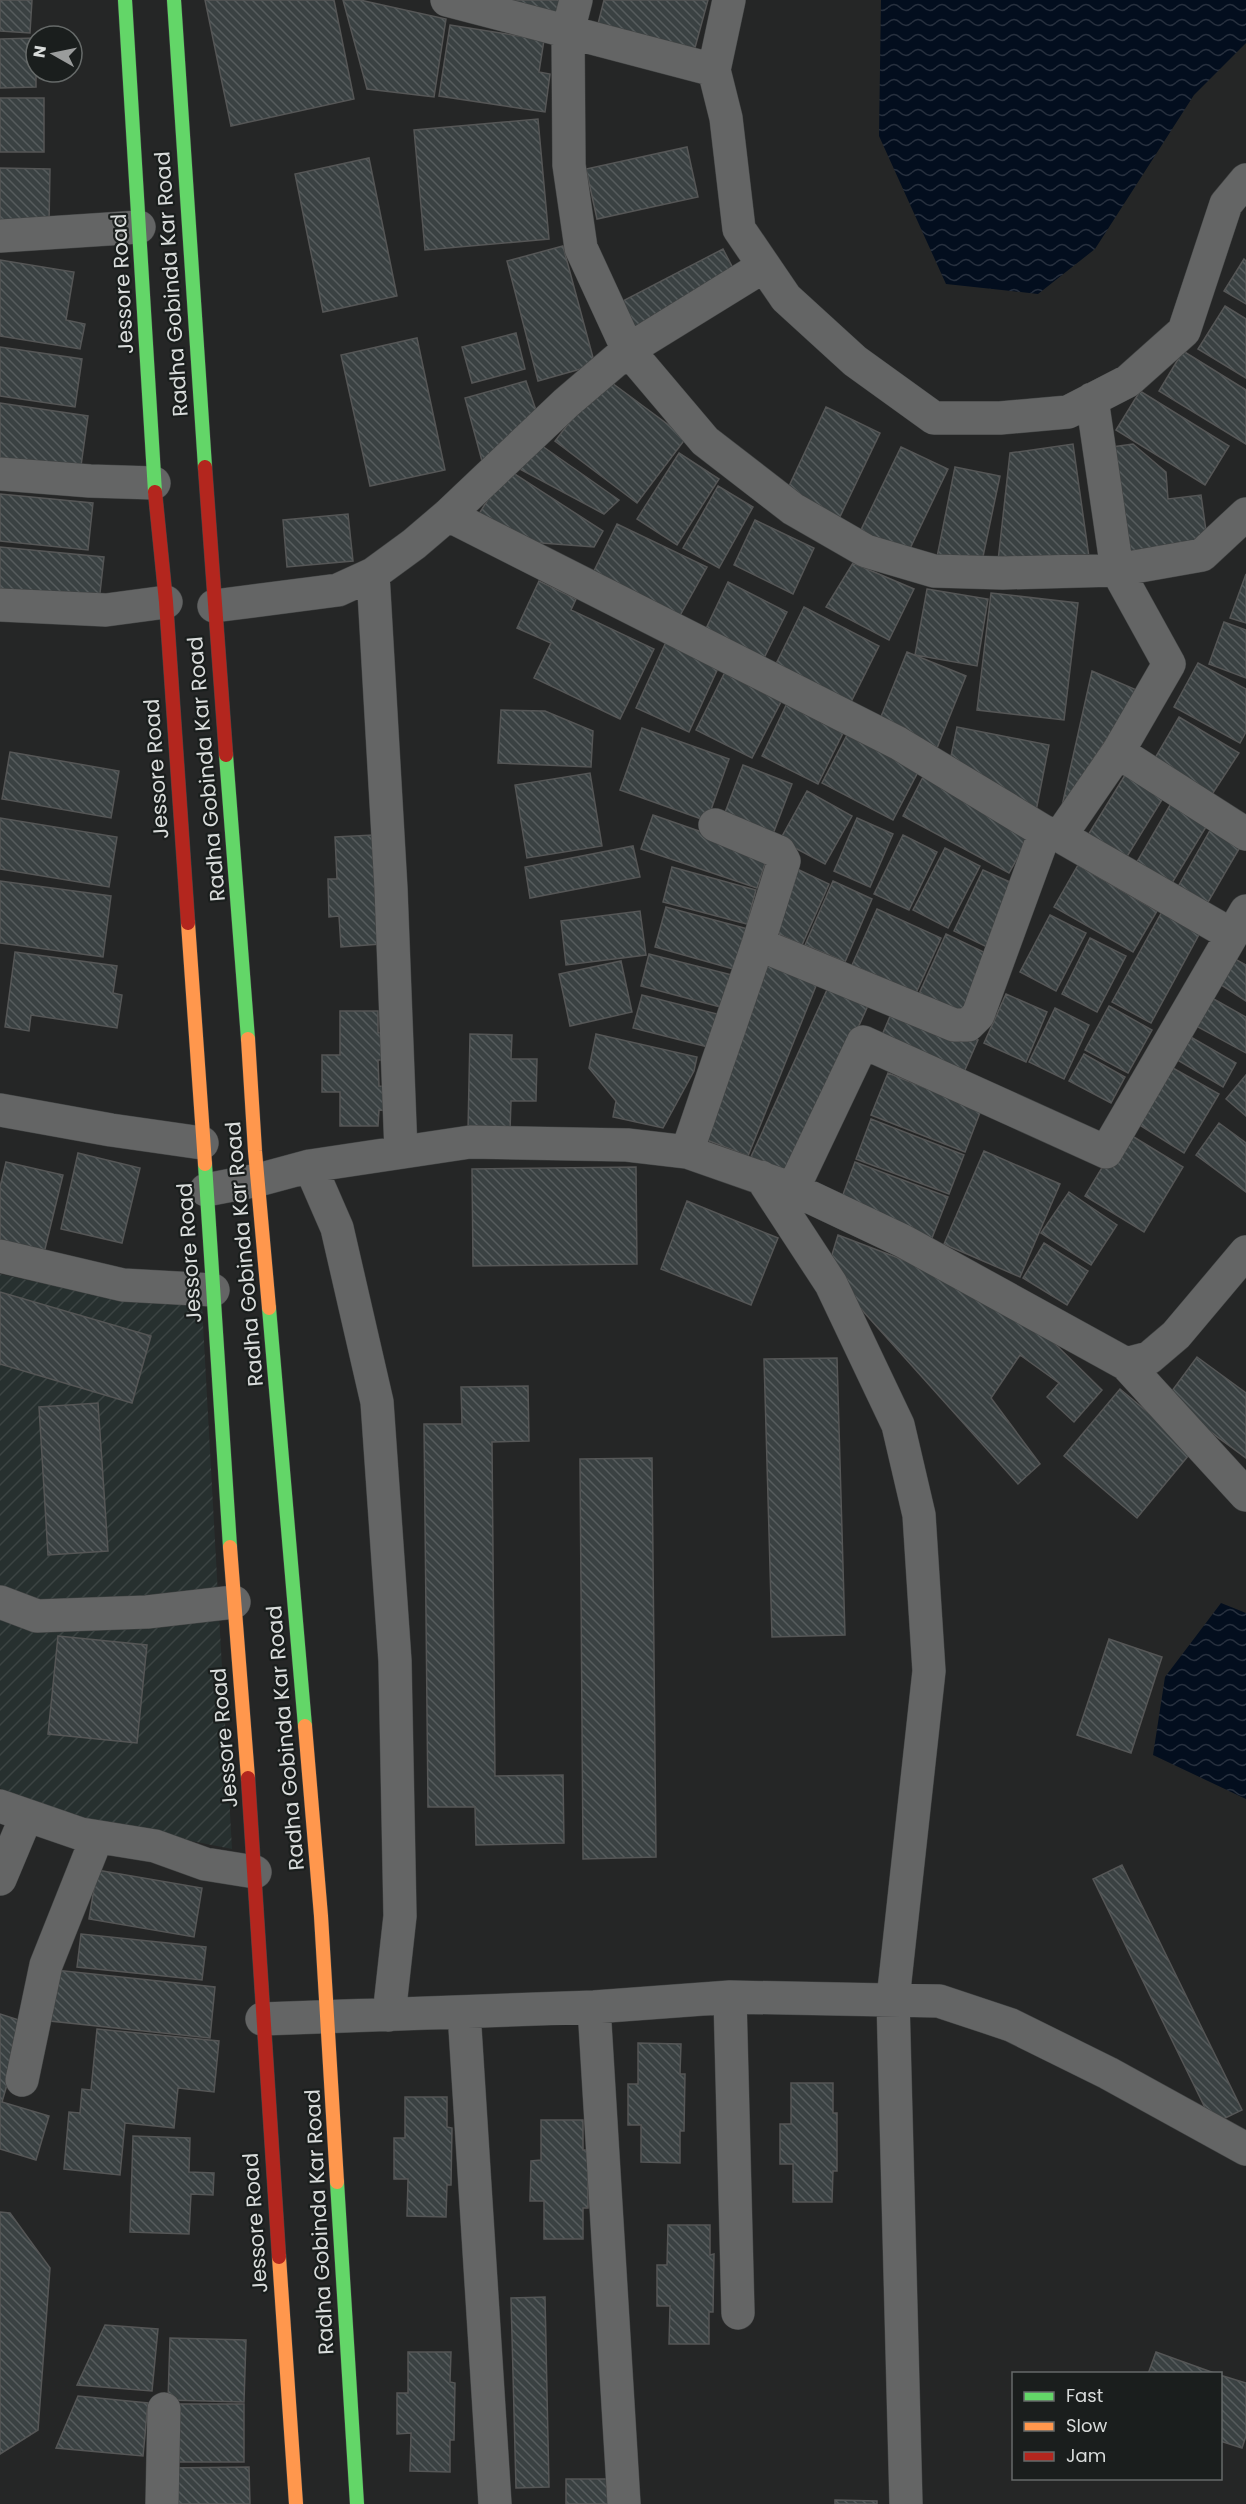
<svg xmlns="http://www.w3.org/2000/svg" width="1246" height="2504" font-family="Poppins,sans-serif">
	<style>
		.industrial { fill: url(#industrial-furrows) }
		.water { fill: url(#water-waves) }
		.building { fill: url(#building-back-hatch); stroke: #555656; stroke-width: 1.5 }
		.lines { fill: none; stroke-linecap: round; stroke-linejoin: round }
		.street-casing { stroke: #424444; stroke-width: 34 }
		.fast-casing { stroke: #424444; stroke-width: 15 }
		.slow-casing { stroke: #424444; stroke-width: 15 }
		.jam-casing { stroke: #424444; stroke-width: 15 }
		.street { stroke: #646565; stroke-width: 33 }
		.fast { stroke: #63d668; stroke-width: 14 }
		.slow { stroke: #ff974d; stroke-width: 14 }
		.jam { stroke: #b3261e; stroke-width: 14 }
		.labels { text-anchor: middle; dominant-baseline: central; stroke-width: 4.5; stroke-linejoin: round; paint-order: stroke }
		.street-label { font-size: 21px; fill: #d9dcdb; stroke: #1a1e1d }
	</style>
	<defs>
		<pattern id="industrial-furrows" width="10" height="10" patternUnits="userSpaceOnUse" patternTransform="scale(1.5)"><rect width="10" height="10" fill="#27302f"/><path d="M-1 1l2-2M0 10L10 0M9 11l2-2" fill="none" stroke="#3c4443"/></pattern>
		<pattern id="water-waves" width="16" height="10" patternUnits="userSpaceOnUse" patternTransform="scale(1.5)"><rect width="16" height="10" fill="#030e1e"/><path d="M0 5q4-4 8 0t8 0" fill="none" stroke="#27303e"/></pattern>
		<pattern id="building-back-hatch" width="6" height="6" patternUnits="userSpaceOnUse" patternTransform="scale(1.5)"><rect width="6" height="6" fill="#3a4142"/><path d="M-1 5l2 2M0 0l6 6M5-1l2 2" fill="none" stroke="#565c5d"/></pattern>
	</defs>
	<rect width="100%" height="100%" fill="#252626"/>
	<path class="industrial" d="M0 1274 121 1300 202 1306 232 1849 29 1809 0 1788Z"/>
	<path class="water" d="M881 0H1246V43L1194 95 1095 249 1038 294 946 284 879 136Z
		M1221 1603 1246 1613V1799L1153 1755 1165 1677Z"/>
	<path class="building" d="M0 0H32L30 33 0 31Z
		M205 0H334L354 99 231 126Z
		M343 0H360L446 19 434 97 367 89Z
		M505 0H571L566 19Z
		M604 0H708L693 55 597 28Z
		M450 25 544 40 539 72 550 74 545 112 439 96Z
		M36 38V87L0 88V39Z
		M0 98H44V152H0Z
		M538 119 549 239 425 250 414 130Z
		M687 147 698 197 597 219 586 169Z
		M369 158 397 296 323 312 295 174Z
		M0 168 50 169 49 224 0 223Z
		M563 246 595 365 538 381 507 261Z
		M723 249 737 276 631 331 617 304Z
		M1244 259 1246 261V304L1224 291Z
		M0 260 74 272 66 320 85 324 80 349 0 336Z
		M1225 306 1246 319V378L1198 349Z
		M516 333 525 369 472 383 462 347Z
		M417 338 445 470 370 486 341 355Z
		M0 347 82 359 75 407 0 396Z
		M1183 351 1246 390V444L1159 391Z
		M604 377 686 438 637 503 555 441Z
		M526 381 538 416 482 461 465 398Z
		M1140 391 1229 446 1205 485 1116 430Z
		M0 403 88 416 80 473 0 461Z
		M826 407 880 433 836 525 783 499Z
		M535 441 619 500 604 514 516 467Z
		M1073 444 1089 557 997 570 1010 453Z
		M1133 444 1166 472 1168 499 1201 495 1208 545 1119 558 1105 448Z
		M901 447 948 469 905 559 858 536Z
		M679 453 719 479 677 545 637 519Z
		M955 467 1000 476 981 566 937 557Z
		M507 469 603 531 594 547 515 541 477 517Z
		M718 486 753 507 719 568 683 548Z
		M0 494 93 503 88 550 0 541Z
		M348 514 353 561 287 567 283 520Z
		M755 520 814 548 793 594 734 565Z
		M617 524 707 567 678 619 591 577Z
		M0 547 104 557 99 602 0 593Z
		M853 563 914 589 889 640 826 607Z
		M1246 574V623L1230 618Z
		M539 581 576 599 571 610 654 649 620 719 534 678 551 643 517 628Z
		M728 582 787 612 761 664 703 635Z
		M927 589 988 599 977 666 915 655Z
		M991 593 1078 603 1064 720 977 710Z
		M804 607 879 646 849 706 774 668Z
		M1224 622 1246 630V678L1209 664Z
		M666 642 719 666 689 732 636 708Z
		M907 652 966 676 937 748 878 724Z
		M1198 663 1246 689V732L1240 743 1174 707Z
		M726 670 783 698 752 758 696 730Z
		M1092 671 1139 691 1062 806Z
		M789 699 846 727 818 784 762 756Z
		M501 710 545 711 593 731 591 767 498 763Z
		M1179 717 1239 753 1209 799 1151 765Z
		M957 727 1049 745 1036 811 949 766Z
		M642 728 729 759 707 821 620 790Z
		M848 733 919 770 893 820 822 783Z
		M10 752 119 771 111 818 2 799Z
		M743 765 792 784 770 842 721 823Z
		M1130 767 1168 790 1123 863 1085 840Z
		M590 773 602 846 527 858 515 785Z
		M923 777 1031 834 1009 873 903 816Z
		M807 791 852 816 825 864 780 840Z
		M1173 800 1209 822 1169 888 1134 867Z
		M653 815 768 855 757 888 641 849Z
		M0 818 117 837 109 887 0 869Z
		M857 818 893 834 870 887 834 871Z
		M1213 825 1243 842 1204 909 1175 892Z
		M373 835 381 944 341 947 339 916 329 917 328 879H337L335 837Z
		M903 835 937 852 909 910 874 894Z
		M633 846 640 877 530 898 525 867Z
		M945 848 980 866 948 928 913 910Z
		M1078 865 1157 911 1133 952 1054 907Z
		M672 867 756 890 747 924 663 902Z
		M797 869 829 884 802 945 770 930Z
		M983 870 1019 886 989 948 954 931Z
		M0 881 111 896 103 957 0 943Z
		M833 881 872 899 845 962 805 945Z
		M666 907 748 929 737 970 655 947Z
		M1164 908 1202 929 1151 1023 1112 1002Z
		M877 909 941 938 916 993 852 965Z
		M640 911 646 955 566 965 561 921Z
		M1050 915 1086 933 1056 991 1020 972Z
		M946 934 990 955 962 1015 919 994Z
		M1090 938 1126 956 1097 1012 1062 994Z
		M15 952 117 966 113 993 122 995 117 1028 31 1015 29 1031 5 1027Z
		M649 954 736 976 728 1009 641 986Z
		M1228 955 1246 965V1001L1215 981Z
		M771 957 820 976 748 1156 699 1137Z
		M621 961 632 1012 570 1026 559 974Z
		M831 981 871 999 790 1178 750 1159Z
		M1203 993 1246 1017V1053L1187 1021Z
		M1006 994 1047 1012 1026 1062 984 1043Z
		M642 995 725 1016 716 1049 633 1028Z
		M1109 1006 1152 1030 1128 1073 1085 1050Z
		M894 1007 978 1040 961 1079 879 1042Z
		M1055 1008 1089 1025 1064 1079 1029 1062Z
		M340 1011H378V1033L386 1032 387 1060H378L379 1086 389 1087V1111L379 1110 378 1126H340V1092H322V1055H340Z
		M1182 1032 1236 1063 1223 1087 1169 1055Z
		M470 1034 512 1035 511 1059H537L536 1101H511L510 1131 468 1130Z
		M596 1034 697 1057 694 1071 663 1128 613 1117 616 1101 589 1068Z
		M1084 1054 1125 1077 1111 1103 1069 1081Z
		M1164 1063 1219 1094 1184 1153 1130 1119Z
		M888 1073 981 1110 965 1152 871 1115Z
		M1246 1075V1116L1226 1099Z
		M871 1119 964 1155 949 1194 856 1159Z
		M1219 1123 1246 1143V1192L1196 1155Z
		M1124 1131 1183 1167 1144 1232 1085 1196Z
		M984 1151 1060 1184 1020 1277 944 1244Z
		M78 1153 140 1168 122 1243 61 1229Z
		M6 1162 63 1175 44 1253 0 1242V1187Z
		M855 1162 948 1197 930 1243 838 1208Z
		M636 1167 637 1264 473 1266 472 1169Z
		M1069 1192 1117 1225 1091 1265 1041 1233Z
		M687 1201 778 1238 751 1305 661 1269Z
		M838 1235 977 1288 1045 1334 1102 1390 1074 1422 1047 1397 1059 1383 1020 1355 991 1398 1040 1464 1018 1484 827 1271Z
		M1044 1243 1088 1271 1067 1305 1023 1278Z
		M0 1292 151 1336 132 1403 0 1364Z
		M1197 1357 1246 1393V1458L1166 1399Z
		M837 1358 845 1635 772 1637 764 1359Z
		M528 1386 529 1441 492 1442 495 1776 563 1775 564 1843 476 1845 475 1807H428L424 1424H462L461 1387Z
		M1120 1389 1193 1450 1137 1518 1064 1456Z
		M98 1403 108 1551 48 1555 39 1407Z
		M652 1458 656 1857 583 1859 580 1459Z
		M58 1636 147 1645 137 1743 48 1734Z
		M1109 1639 1162 1657 1131 1753 1077 1735Z
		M1122 1865 1242 2110 1213 2124 1093 1879Z
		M97 1870 202 1888 194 1937 89 1919Z
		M81 1934 206 1947 202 1980 77 1967Z
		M55 1970 215 1987 210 2038 50 2021Z
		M0 2014 25 2022 2 2102 49 2116 36 2160 0 2149Z
		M97 2029 219 2041 214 2092 178 2088 174 2128 125 2123 120 2175 64 2169 69 2112 80 2113 82 2089 91 2090Z
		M638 2043 681 2044 680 2074H685L684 2131H680V2163L641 2162V2125H628V2084H638Z
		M791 2083H833V2113H837V2171H833L832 2202H793V2164H780V2124H791Z
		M405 2097H447V2127L452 2128 451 2185H447L446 2217 407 2216 408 2179H394V2138H405Z
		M541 2120H583V2150H588V2208H583V2239H544V2201H530L531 2161 541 2160Z
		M133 2136 190 2138 189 2172 214 2173 213 2195 191 2194 189 2234 130 2232Z
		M0 2212 10 2213 50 2268 38 2430 0 2454Z
		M668 2225H710V2255L714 2254 713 2312H709V2344H669L670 2306H657V2265H667Z
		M545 2297 549 2487 516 2488 511 2298Z
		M105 2325 158 2329 152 2391 77 2385Z
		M170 2338 246 2340 244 2402 168 2400Z
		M408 2352H451L450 2382 455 2383 454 2440H450V2472L410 2471 411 2433 397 2434V2393H408Z
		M1156 2352 1217 2374H1148Z
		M1220 2375 1246 2383V2436L1242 2448 1220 2441Z
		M78 2396 148 2403 143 2456 56 2448Z
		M168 2404H244V2462H168Z
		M249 2467 250 2504H167L166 2468Z
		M566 2479H608V2504H566Z
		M835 2500 877 2501V2504H835Z"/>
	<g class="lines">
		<g class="street-casing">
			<path id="street" d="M447 0 714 70
				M576 0 568 31 569 165 581 248 628 350 705 441 793 509 866 551 934 571 1003 573 1117 570 1202 555 1246 514
				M729 0 714 70 726 118 739 229 786 298 855 361 934 418H1000L1068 412 1128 381 1184 331 1226 204 1246 180
				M0 236 139 227
				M0 474 90 481 154 483
				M448 515 898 743 1045 832 1060 836 1232 935
				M373 574 391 889 401 1152
				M0 605 106 610 166 602
				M214 606 338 590 373 574 414 544 448 515 566 403 628 350 764 266
				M1118 752 1246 834
				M1060 836 1118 752 1169 664 1117 570 1092 399
				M758 944 954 1025H968L978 1015 1045 832
				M0 1110 111 1130 202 1143
				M687 1152 758 944 784 861 779 852 715 825
				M310 1166 337 1228 377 1402 395 1661 400 1916 389 2015
				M761 1177 831 1284 898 1425 919 1515 929 1671 893 1999 906 2504
				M793 1189 863 1042 1106 1152 1246 911
				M206 1190 258 1180 310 1166 470 1142 627 1145 687 1152 793 1189 903 1241 1126 1364 1149 1358 1176 1335 1246 1252
				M0 1256 123 1285 213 1290
				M1126 1364 1246 1495
				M0 1602 37 1616 147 1612 234 1602
				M0 1806 81 1834 155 1846 205 1864 255 1872
				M0 1879 26 1817
				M730 1997 738 2313
				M594 2007 624 2504
				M464 2012 495 2504
				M262 2019 594 2007 730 1997 939 2001 1011 2025 1108 2073 1246 2149
				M22 2080 46 1965 97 1837
				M162 2504 164 2409"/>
		</g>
		<g class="fast-casing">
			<path id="fast" d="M125 0 155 492
				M174 0 205 467
				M226 755 248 1039
				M205 1164 230 1547
				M269 1308 305 1726
				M337 2182 357 2504"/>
		</g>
		<g class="slow-casing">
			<path id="slow" d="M188 923 205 1164
				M248 1039 255 1151 269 1308
				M230 1547 248 1778
				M305 1726 321 1916 337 2182
				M279 2257 296 2504"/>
		</g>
		<g class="jam-casing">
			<path id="jam" d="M205 467 226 755
				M155 492 166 602 188 923
				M248 1778 279 2257"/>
		</g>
		<use href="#street" class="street"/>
		<use href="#fast" class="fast"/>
		<use href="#slow" class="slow"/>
		<use href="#jam" class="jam"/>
	</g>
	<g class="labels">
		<g class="street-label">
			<text transform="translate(122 284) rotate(-93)">Jessore Road</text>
			<text transform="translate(171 284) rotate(-94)">Radha Gobinda Kar Road</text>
			<text transform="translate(156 769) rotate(-94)">Jessore Road</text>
			<text transform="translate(206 769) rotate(-95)">Radha Gobinda Kar Road</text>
			<text transform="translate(189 1253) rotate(-94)">Jessore Road</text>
			<text transform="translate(244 1254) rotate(-95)">Radha Gobinda Kar Road</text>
			<text transform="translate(224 1738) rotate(-95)">Jessore Road</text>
			<text transform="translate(285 1738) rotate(-95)">Radha Gobinda Kar Road</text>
			<text transform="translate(319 2222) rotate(-93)">Radha Gobinda Kar Road</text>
			<text transform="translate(255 2223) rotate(-94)">Jessore Road</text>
		</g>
	</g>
	<rect x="1012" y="2372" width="210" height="108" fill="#1a1e1d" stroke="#666a69" stroke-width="1.5"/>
	<rect x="1024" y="2392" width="30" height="9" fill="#63d668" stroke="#666a69" stroke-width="1.5"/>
	<text x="1066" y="2402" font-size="18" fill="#d9dcdb">Fast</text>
	<rect x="1024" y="2422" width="30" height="9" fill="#ff974d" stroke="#666a69" stroke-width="1.5"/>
	<text x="1066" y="2432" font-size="18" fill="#d9dcdb">Slow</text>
	<rect x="1024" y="2452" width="30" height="9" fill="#b3261e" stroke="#666a69" stroke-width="1.5"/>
	<text x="1066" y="2462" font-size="18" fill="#d9dcdb">Jam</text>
	<g transform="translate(54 54) rotate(279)"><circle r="28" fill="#1a1e1d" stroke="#666a69" stroke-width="1.5"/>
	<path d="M0-4.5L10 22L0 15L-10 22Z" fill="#9a9c9c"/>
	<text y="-9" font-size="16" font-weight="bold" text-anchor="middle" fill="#d9dcdb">N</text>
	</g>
</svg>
